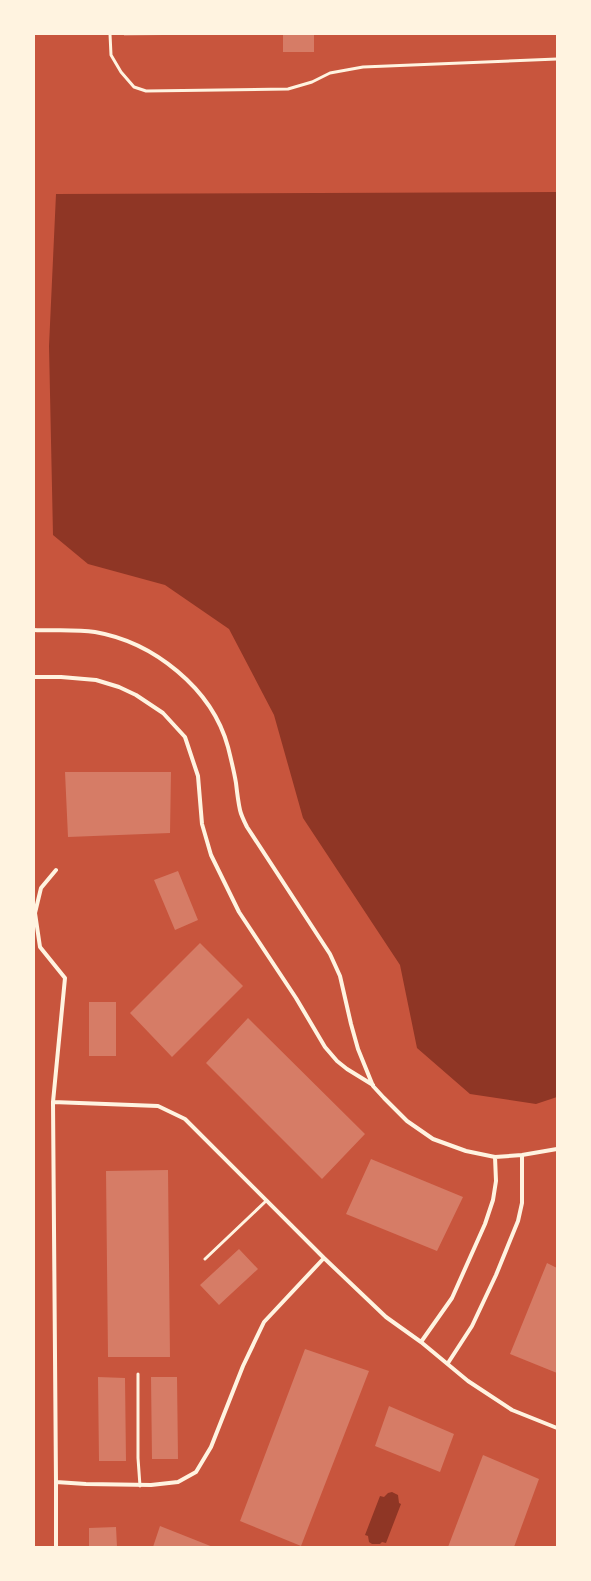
<svg xmlns="http://www.w3.org/2000/svg" width="591" height="1581" font-family="Jost,sans-serif">
	<style>
		.water { fill: #8f3625 }
		.building { fill: #d67c66 }
		.lines { fill: none; stroke-linecap: round; stroke-linejoin: round }
		.service { stroke: #fff3e0; stroke-width: 3 }
		.minor { stroke: #fff3e0; stroke-width: 4 }
	</style>
	<rect width="100%" height="100%" fill="#c8553d"/>
	<path class="water" d="M557 192V1097L536 1104 470 1094 417 1048 400 965 303 818 274 715 229 629 165 585 88 564 53 535 49 346 56 194Z
		M392 1492 398 1495 399 1503 401 1504 386 1543 382 1542 380 1544H372L369 1542 368 1536 365 1535 380 1496 384 1497 388 1493Z"/>
	<path class="building" d="M124 34H163V35L124 36Z
		M283 34H314V52H283Z
		M65 772H171L170 833 68 837Z
		M178 871 198 920 175 930 154 880Z
		M200 943 243 986 172 1057 130 1013Z
		M89 1002H116V1056H89Z
		M248 1018 365 1134 322 1179 206 1063Z
		M371 1159 463 1197 437 1251 346 1214Z
		M168 1170 170 1357H108L106 1171Z
		M239 1249 258 1269 219 1305 200 1285Z
		M547 1263 557 1268V1373L510 1354Z
		M305 1349 369 1371 301 1546 240 1521Z
		M98 1377 125 1378 126 1461H99Z
		M151 1377H177L178 1459H152Z
		M389 1406 454 1434 440 1472 375 1446Z
		M483 1455 539 1479 514 1547H448Z
		M160 1526 213 1547H153Z
		M116 1527 117 1547H89V1528Z"/>
	<g class="lines">
		<path class="service" d="M110 34 111 55 121 72 134 87 146 91 288 89 312 82 330 73 363 67 557 59
			M205 1259 266 1201
			M138 1374V1458L140 1486"/>
		<path class="minor" d="M34 630C54 631 75 629 95 632 153 642 212 688 228 747 231 759 234 771 236 783 237 792 238 801 240 810 241 815 244 821 247 827L330 954 340 976 351 1024 358 1049 373 1086 384 1098 407 1121 433 1139 466 1151 495 1157 522 1155 557 1149
			M34 677H61L96 680 119 687 136 695 163 713 185 737 198 776 202 824 211 855 239 912 296 998 325 1047 337 1061 347 1069 373 1085
			M53 1102 158 1106 185 1119 324 1258 386 1317 421 1342 468 1381 512 1410 557 1428
			M421 1342 452 1298 485 1224 493 1200 496 1181 495 1157
			M448 1363 472 1326 496 1275 518 1221 522 1203V1155
			M56 1482 53 1102 65 978 40 947 35 913 41 888 56 870
			M56 1547V1482L86 1484 151 1485 178 1482 196 1472 211 1447 243 1366 264 1322 324 1258"/>
	</g>
	<rect width="591" height="1581" fill="none" stroke="#fff3e0" stroke-width="70"/>
</svg>
